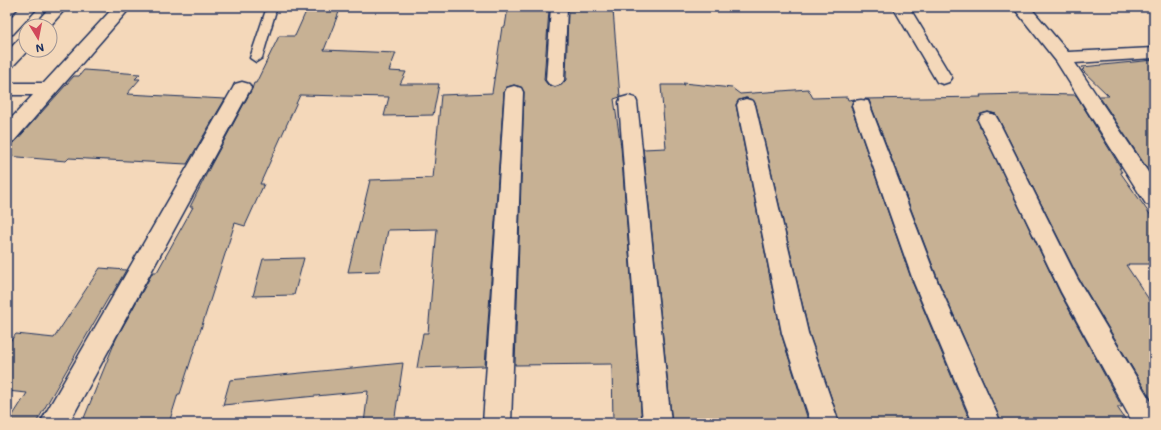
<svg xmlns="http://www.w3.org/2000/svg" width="1161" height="430" font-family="Mali,sans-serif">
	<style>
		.building { fill: #c7b194; stroke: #1b2f5e }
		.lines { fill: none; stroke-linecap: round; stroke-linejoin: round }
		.lane-casing { stroke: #1b2f5e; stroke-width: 3 }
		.street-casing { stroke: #1b2f5e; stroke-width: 3 }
		.primary-casing { stroke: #1b2f5e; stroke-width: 3 }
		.lane { fill: #f4d8ba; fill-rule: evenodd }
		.street { fill: #f4d8ba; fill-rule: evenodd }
		.primary { fill: #f4d8ba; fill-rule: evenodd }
	</style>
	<rect width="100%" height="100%" fill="#f4d8ba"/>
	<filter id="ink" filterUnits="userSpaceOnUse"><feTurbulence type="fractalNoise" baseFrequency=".025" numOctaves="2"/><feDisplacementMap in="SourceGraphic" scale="8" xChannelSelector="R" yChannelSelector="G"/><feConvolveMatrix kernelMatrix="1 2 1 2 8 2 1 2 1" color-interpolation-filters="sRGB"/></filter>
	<g filter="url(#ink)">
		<path class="building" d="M308 7H341L324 50 396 53 389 71 406 72 400 84H439L433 115 384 116 389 97 300 95 260 184H264L245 226 235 223 180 394H178L169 423H82L116 339 153 272H157L193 207H190L211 165 252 89 254 83H256L279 36H295Z
			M508 7H547V10H549L544 80 548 85 555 87 561 85 566 80 568 10H613L620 97 614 99 621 147 642 423H613L612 364 515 365 524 92 521 87 514 85 507 87 504 92 485 366 417 368 423 333H428L437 229 388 230 380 271 348 272 370 180 433 178 441 95 492 93 502 27H505Z
			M1154 60V168H1147L1099 96H1109L1082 70 1084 69 1082 67Z
			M84 70 140 74 135 79H140L127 94 225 99 187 164 69 158 66 161 7 156V147L15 142 74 76H79Z
			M683 83 732 88 740 94 808 89 813 98 847 97 848 100 855 99 853 100 851 106 913 284 971 423H840L809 333 756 105 753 100 746 98 739 100 736 105 781 333 809 423H672L643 149 666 148 661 85H684Z
			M1026 94 1076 95 1121 168H1119L1122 172H1120L1154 220V264H1128L1129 265H1126L1154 307V404L1078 277 996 114 988 112 981 114 977 119 1060 293 1122 407H1117L1128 423H1002L939 282 869 100 864 99 981 97 980 95Z
			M304 258 294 295 253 296 263 259Z
			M100 268 126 270 111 296 110 295 36 423H8L27 393 7 391V345L16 334 54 338Z
			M403 363 394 423H364L368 391 223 405 230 380Z"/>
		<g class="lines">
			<g class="lane-casing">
				<path id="lane" d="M267 7H277L262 58 256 62 250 58Z"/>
			</g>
			<g class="street-casing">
				<path id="street" d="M114 7H131L14 141 7 143V123L33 95H7V83H44Z
					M551 7H567L564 80 561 84 555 86 549 84 546 80Z
					M893 7H909L952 78 949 82 943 84 937 82Z
					M1013 7H1030L1068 52 1154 48V58L1075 63 1154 181V206L1146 204 1056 61Z
					M242 82 249 84 251 88 69 423H40L233 88 235 84Z
					M514 86 521 88 523 92 511 423H483L505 92 507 88Z
					M628 96 635 98 637 102 671 423H643L619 102 621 98Z
					M746 99 753 101 755 105 808 333 839 423H811L782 333 737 105 739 101Z
					M861 100 868 101 870 106 938 283 1001 423H973L914 283 852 106 854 101Z
					M988 113 995 115 998 120 1077 278 1154 407V423H1133L1061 292 978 120 981 115Z"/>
			</g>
			<g class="primary-casing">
				<path id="primary" d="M21 7H38L13 34 7 35V21Z
					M50 7H67L50 26H33Z
					M26 37V50H28L13 66 7 68V52L20 38Z"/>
			</g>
			<use href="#lane" class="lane"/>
			<use href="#street" class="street"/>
			<use href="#primary" class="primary"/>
		</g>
	</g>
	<rect width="1161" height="430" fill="none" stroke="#f4d8ba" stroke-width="24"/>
	<rect x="12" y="12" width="1137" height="406" fill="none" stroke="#1b2f5e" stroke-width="1.5" filter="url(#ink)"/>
	<g transform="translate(38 38) rotate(170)"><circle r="19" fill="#f4d8ba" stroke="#9d9495"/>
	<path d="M0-3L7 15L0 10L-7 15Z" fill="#d1495b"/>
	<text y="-6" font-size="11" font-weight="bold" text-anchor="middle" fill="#1b2f5e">N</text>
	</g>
</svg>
